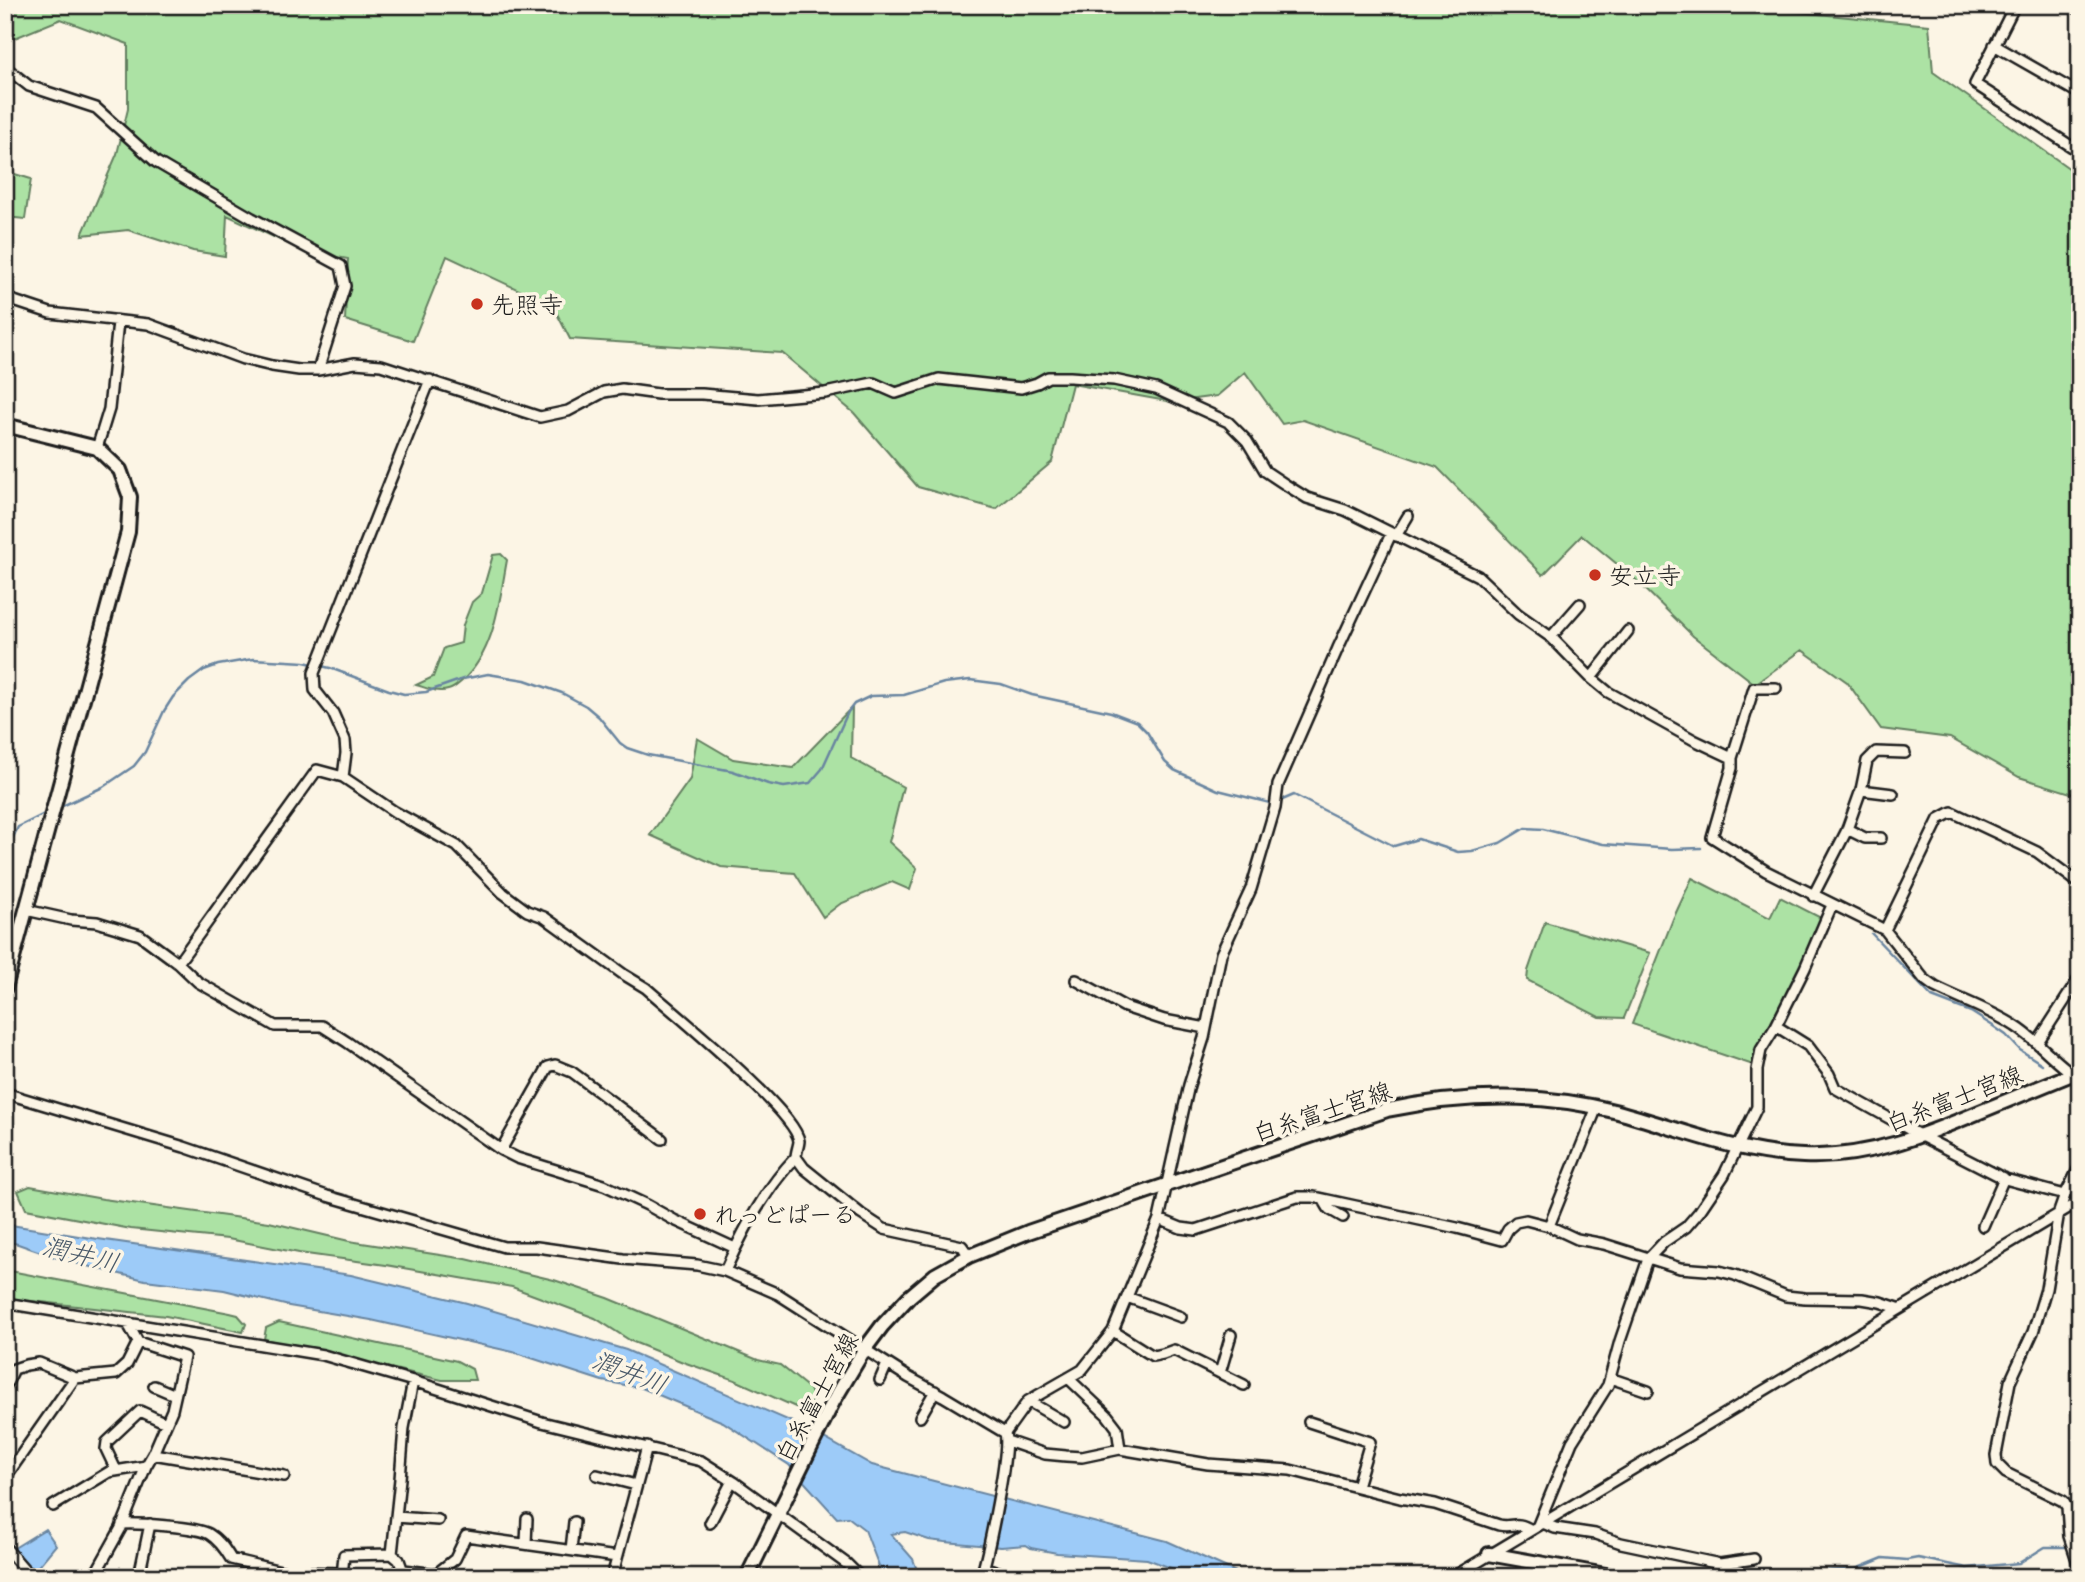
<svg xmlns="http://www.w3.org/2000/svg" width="2085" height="1582" font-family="Delius,'Klee One',sans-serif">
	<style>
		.green { fill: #ace2a4; stroke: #647f60; stroke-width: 2 }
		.water { fill: #9dcbf8; stroke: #6985a0; stroke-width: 2 }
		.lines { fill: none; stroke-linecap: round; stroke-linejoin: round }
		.stream { stroke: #6985a0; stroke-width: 2.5 }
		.street-casing { stroke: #1c1c1c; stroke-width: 14 }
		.secondary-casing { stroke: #1c1c1c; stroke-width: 18 }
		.street { stroke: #fcf5e5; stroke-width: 9 }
		.secondary { stroke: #fcf5e5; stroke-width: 12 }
		.poi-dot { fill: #c8321e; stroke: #fcf5e5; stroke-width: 2.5 }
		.labels { text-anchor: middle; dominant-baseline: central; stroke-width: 7; stroke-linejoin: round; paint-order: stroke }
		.poi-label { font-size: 24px; fill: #1c1c1c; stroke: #fcf5e5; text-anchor: start }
		.street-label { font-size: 24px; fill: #1c1c1c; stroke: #fcf5e5 }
		.water-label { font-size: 26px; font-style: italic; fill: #495969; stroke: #fcf5e5 }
	</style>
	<rect width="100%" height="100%" fill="#fcf5e5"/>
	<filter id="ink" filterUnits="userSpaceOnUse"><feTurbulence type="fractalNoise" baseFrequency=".0143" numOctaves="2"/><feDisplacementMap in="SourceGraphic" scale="14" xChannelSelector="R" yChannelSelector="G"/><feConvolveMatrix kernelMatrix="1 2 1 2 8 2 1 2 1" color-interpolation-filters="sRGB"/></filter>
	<g filter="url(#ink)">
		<path class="green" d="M5 5H1754L1757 8 1929 25 1933 72 2080 176V796L2019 777 1950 738 1881 729 1847 682 1802 650 1755 684 1693 636 1635 579 1582 535 1543 575 1437 467 1303 420 1282 424 1245 372 1217 396 1172 402 1072 384 1052 462 996 509 918 487 854 413 782 353 570 339 553 306 447 256 413 341 345 320 348 259 301 250 227 215 225 256 193 251 128 230 82 235 117 154 128 109V44L61 19 5 42Z
			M5 171 31 179 25 219 5 217Z
			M501 554 507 560C499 603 495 651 462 681 457 685 454 689 448 690 437 693 427 688 416 685L433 677 444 648 461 643 463 625 472 602 482 593 493 555Z
			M852 707 851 758 903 787 889 842 917 868 910 890 892 882 840 904 823 917 795 873 721 867 650 835 690 779 697 738 733 759 793 768Z
			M1692 878 1770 918 1780 897 1821 918 1803 964 1771 1024 1753 1065 1632 1024 1673 919Z
			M1545 922 1650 953 1624 1018 1599 1017 1527 980 1528 971Z
			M30 1186 103 1199 269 1222 349 1241 466 1259 554 1280 608 1298 758 1360 780 1365 810 1389 814 1400 800 1409 735 1380 683 1362 631 1341 595 1318 512 1287 386 1265 299 1253 228 1239 131 1229 26 1209 18 1191Z
			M5 1270 230 1313 238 1315 246 1324 243 1332 166 1316 5 1298Z
			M279 1322 457 1361 472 1369 475 1380H442L264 1339 266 1328Z"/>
		<path class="water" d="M5 1224 91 1238 351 1275 467 1303 626 1350 806 1428 872 1465 1167 1541 1247 1577H1202L1182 1572 1147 1559 1057 1553 1031 1548 1026 1545 1001 1547 945 1542 929 1540 905 1532 891 1534 913 1559 918 1573 906 1577H883L865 1530 848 1517 837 1518 789 1465 723 1422 642 1388 602 1381 513 1352 371 1320 289 1306 224 1290 145 1280 66 1261 18 1244 5 1241Z
			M45 1529 56 1545 36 1569 22 1563 11 1550Z"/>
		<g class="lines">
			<path class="stream" d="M1280 801 1294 795 1394 846 1418 839 1458 852 1472 851 1500 843 1525 828 1543 829 1603 844 1672 849 1701 848
				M58 808 103 787 134 766 145 752 164 711 173 697 189 681 204 670 218 665 253 659 304 662 330 668 389 690 404 694 426 692 463 679 488 674 525 680 562 693 586 706 599 717 620 743 627 748 648 755 733 771 768 784 784 787 810 783 822 769 848 712 854 704 871 696 904 695 944 683 970 680 1001 684 1032 695 1111 712 1137 722 1147 732 1165 762 1174 770 1218 790 1274 804
				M5 854 18 827 48 812
				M1872 934 1932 997 1971 1012 1993 1026 2006 1035 2020 1050 2042 1064
				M2079 1089H2080
				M1758 1577 1777 1574 1856 1569 1883 1558 1907 1560 1918 1558 1967 1568 2019 1563 2045 1547H2069"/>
			<g class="street-casing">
				<path id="street" d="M2015 5 1975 84 2080 152
					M2071 5 2080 10
					M1994 45 2080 94
					M5 67 29 86 96 108 156 162 252 218 341 266 345 286 318 370
					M5 298 50 313 148 324 243 359 272 366 299 370H318L355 363 381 365 540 417 568 411 604 392 622 389 658 394H702L758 399 825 393 873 383 896 393 939 379 1021 388 1037 383 1048 377H1070L1114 380 1156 389 1228 422 1247 441 1265 471 1286 485 1307 498 1345 510 1478 576 1518 614 1552 638 1591 678 1608 692 1694 740 1732 758V768L1712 837 1766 871 1885 930 1924 979 1935 987C1961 1000 1991 1010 2015 1026 2039 1041 2056 1064 2080 1079
					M97 448 109 409 118 322
					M1396 536 1408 516
					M1551 637 1580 604
					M1591 678 1628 631
					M1732 758 1754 688H1776
					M343 777 346 753 345 740 333 713 315 690 314 673 430 380
					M1861 790 1893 794
					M1847 829 1865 838H1881
					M1813 896 1846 832 1861 790 1867 761 1876 752 1905 753
					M26 910 71 920 97 922 140 935 178 963 198 982 275 1026H322L347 1042 501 1150 517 1158 604 1185 647 1205 674 1220 735 1248
					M1885 930 1939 819 1952 812 2037 852 2080 884
					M178 963 317 770 343 777 395 812 457 846 503 893 527 911 544 917 623 974 646 988C673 1012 796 1112 799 1141 799 1145 796 1152 796 1157L804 1168 861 1214 884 1229 962 1246 969 1256
					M1076 980 1125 1007 1164 1020 1206 1028
					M1776 1026 1808 1046 1829 1074 1835 1088 1921 1136 2005 1179 2065 1195
					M2038 1042 2080 977
					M5 1093 184 1147 327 1196 504 1247H537L623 1259 697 1265 725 1271 778 1294 908 1377 943 1396 1005 1433
					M501 1150 548 1067 555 1065 572 1072 662 1139
					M2080 1166 2065 1195 2059 1212 2046 1289 2033 1332 2010 1382 1996 1455 1997 1464 2006 1473 2063 1501 2067 1507 2069 1536 2080 1569
					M1323 1199 1329 1209 1343 1217
					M1159 1219 1181 1228 1196 1230 1297 1197H1314L1457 1228 1502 1240 1508 1229 1516 1222 1526 1220 1549 1226 1577 1239 1604 1244 1680 1268 1719 1271 1735 1275 1786 1296 1805 1298 1862 1299 1880 1302 1898 1308
					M1549 1226 1597 1107
					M1983 1226 2004 1178
					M725 1271C743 1230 765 1189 796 1157
					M1127 1297 1181 1317
					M5 1303 323 1355 413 1381 542 1422 701 1461 734 1482 847 1564 860 1577
					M1113 1331 1153 1356 1163 1354 1174 1350 1244 1385
					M1220 1373 1231 1335
					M1068 1378 1107 1415 1117 1428 1120 1449
					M1610 1378 1648 1391
					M880 1380 887 1364
					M154 1386 175 1395
					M5 1387 14 1369 26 1365 39 1363 75 1378 116 1374 127 1364 138 1342 128 1324
					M1028 1401 1064 1422
					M920 1417 935 1391
					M1309 1422 1370 1442 1357 1486
					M1007 1441 1045 1454 1066 1456 1082 1457 1120 1449 1208 1464 1290 1470 1400 1498 1435 1504 1499 1525C1513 1528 1516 1520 1531 1530
					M153 1454 284 1476
					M116 1470 106 1449 107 1442 140 1411 166 1423
					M597 1475 636 1485
					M5 1478 75 1378
					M53 1506 109 1472 146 1466
					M396 1517 438 1520
					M710 1523 732 1481
					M1543 1523 1555 1528 1595 1534 1621 1543 1720 1564 1754 1559
					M122 1524C138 1523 198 1527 209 1534 219 1540 225 1549 231 1559L285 1572 343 1573
					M1538 1525 1572 1442 1608 1385 1620 1341 1648 1259 1664 1242 1686 1227 1699 1212 1724 1175 1737 1148 1757 1107V1070L1761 1050 1776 1026 1805 968 1832 905
					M526 1544 527 1519
					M5 1547 31 1577
					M571 1550 574 1522
					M141 1567 150 1524
					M984 1567 1012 1577
					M404 1570 436 1574 455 1559 466 1536 617 1557
					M95 1577 97 1571 121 1528 146 1466 153 1454 172 1410 184 1357 138 1342
					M342 1577 344 1555 392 1554
					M358 1577 405 1575
					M405 1577 399 1560 392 1554 400 1479 404 1428 413 1381
					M612 1577 647 1447
					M981 1577C988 1554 1010 1451 1005 1433L1028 1401 1082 1370 1113 1331 1159 1219 1189 1085 1204 1038 1221 954 1251 889 1275 808 1278 785 1338 648 1391 534
					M1453 1577 2080 1201"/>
			</g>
			<g class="secondary-casing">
				<path id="secondary" d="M5 425 97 448 120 470 130 497 128 532 5 988
					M1489 1554 1617 1577
					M747 1577 833 1402 864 1350 882 1326 909 1297 935 1275 969 1256 1028 1232 1387 1110C1464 1094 1542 1092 1618 1112 1680 1129 1739 1154 1803 1156 1867 1159 1925 1135 1982 1111 2014 1098 2047 1084 2080 1071"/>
			</g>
			<use href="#street" class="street"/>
			<use href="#secondary" class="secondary"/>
		</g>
	</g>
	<g class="poi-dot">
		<circle cx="477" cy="304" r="7"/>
		<circle cx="1595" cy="575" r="7"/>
		<circle cx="700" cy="1214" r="7"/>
	</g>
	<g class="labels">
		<g class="poi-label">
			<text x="491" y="304">先照寺</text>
			<text x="1609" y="575">安立寺</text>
			<text x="714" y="1214">れっどぱーる</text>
		</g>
		<g class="street-label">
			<text transform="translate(1954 1098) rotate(-21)">白糸富士宮線</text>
			<text transform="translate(1322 1111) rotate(-18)">白糸富士宮線</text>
			<text transform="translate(816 1397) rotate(-61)">白糸富士宮線</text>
		</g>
		<g class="water-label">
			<text transform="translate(81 1254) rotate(14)">潤井川</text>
			<text transform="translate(630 1372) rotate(21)">潤井川</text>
		</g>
	</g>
	<rect width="2085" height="1582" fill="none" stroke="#fcf5e5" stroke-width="28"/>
	<rect x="14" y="14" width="2057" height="1554" fill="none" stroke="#1c1c1c" stroke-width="2.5" filter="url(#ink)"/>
</svg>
